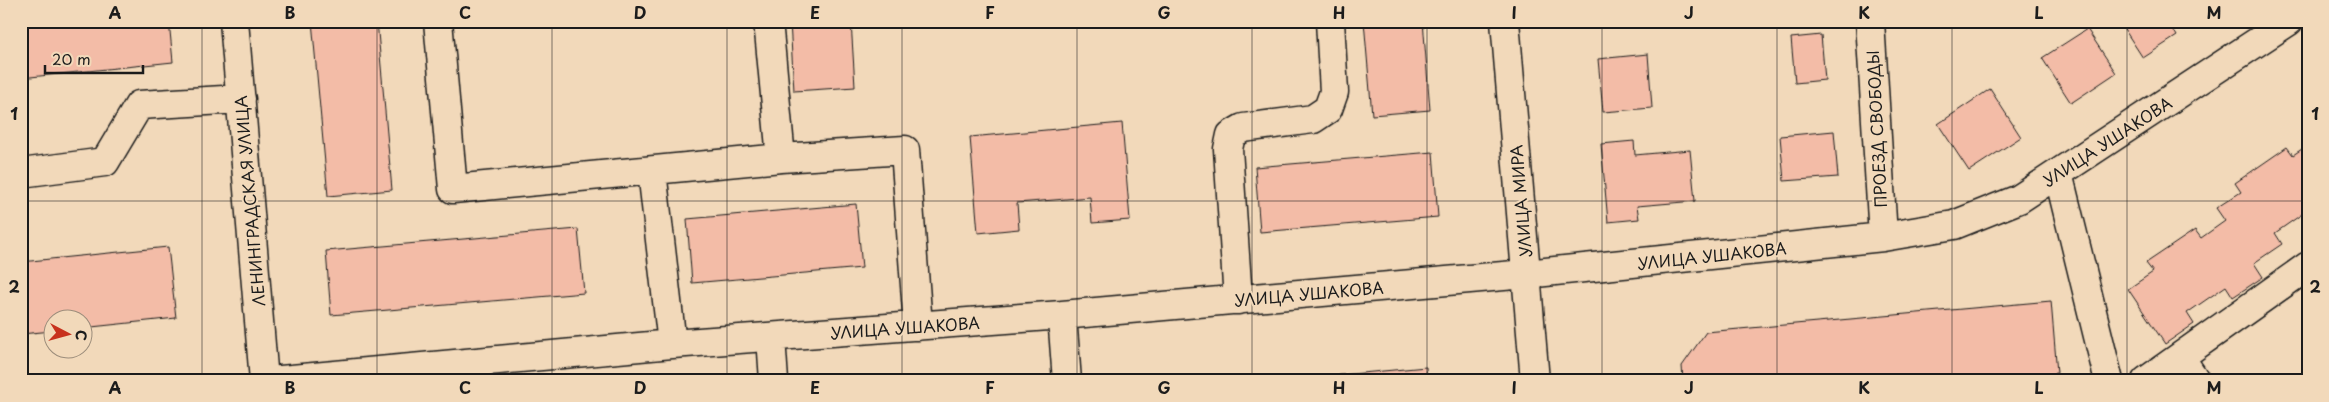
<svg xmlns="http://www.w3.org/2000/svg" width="2329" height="402" font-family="'Playpen Sans',sans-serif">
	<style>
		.building { fill: #f3bca7; stroke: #1c1c1c }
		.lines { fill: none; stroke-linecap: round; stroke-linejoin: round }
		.minor-casing { stroke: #1c1c1c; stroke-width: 31 }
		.major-casing { stroke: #1c1c1c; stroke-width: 31 }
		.minor { stroke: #f2d9ba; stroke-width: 28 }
		.major { stroke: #f2d9ba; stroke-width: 28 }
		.grid { fill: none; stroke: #1c1c1c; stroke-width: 1; stroke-opacity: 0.55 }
		.labels { text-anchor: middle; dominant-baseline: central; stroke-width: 4; stroke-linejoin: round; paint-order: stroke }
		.street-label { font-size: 16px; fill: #1c1c1c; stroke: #f2d9ba }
		.neatline { fill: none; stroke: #1c1c1c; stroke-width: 2 }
		.grid-label { font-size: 16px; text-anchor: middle; font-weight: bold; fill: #1c1c1c }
	</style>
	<rect width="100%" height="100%" fill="#f2d9ba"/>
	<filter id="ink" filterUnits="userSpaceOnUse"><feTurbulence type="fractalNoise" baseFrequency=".02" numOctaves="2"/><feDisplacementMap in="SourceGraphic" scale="10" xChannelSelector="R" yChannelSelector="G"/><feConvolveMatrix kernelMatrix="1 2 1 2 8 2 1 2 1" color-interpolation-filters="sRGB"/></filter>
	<g filter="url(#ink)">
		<path class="building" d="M21 21H169L173 62 21 78Z
			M312 21H377L392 190 328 196Z
			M790 21H851L855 87 794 91Z
			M1364 21H1423L1430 110 1372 115Z
			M2119 21H2168L2177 36 2143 58Z
			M2087 29 2116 73 2071 103 2042 58Z
			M1821 35 1825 80 1795 83 1791 38Z
			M1648 54 1652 108 1603 112 1598 59Z
			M1990 89 2021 137 1969 171 1938 124Z
			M1122 123 1130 220 1092 223 1090 197 1017 203 1019 229 978 233 970 137Z
			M1834 131 1838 177 1784 181 1780 136Z
			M1634 141 1635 155 1690 150 1695 201 1637 206 1639 219 1608 222 1601 144Z
			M2308 145V210L2275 233 2282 244 2254 263 2263 277 2233 297 2226 286 2187 313 2194 324 2165 344 2128 289 2153 272 2146 263 2195 230 2201 238 2225 221 2216 208 2241 192 2235 183 2287 147 2293 155Z
			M1433 152 1438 217 1260 232 1255 167Z
			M856 204 862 268 692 283 687 219Z
			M578 229 584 293 331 315 326 251Z
			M168 247 176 318 82 328V320H52V331L21 334V262Z
			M2051 301 2057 373 1972 381H1683L1682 366 1706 332Z
			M1426 367 1427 381H1276Z"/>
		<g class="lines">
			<g class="minor-casing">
				<path id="minor" d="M234 21 264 381
					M438 21 453 189 781 158 905 150 918 326
					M768 21 781 158
					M1870 21 1883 237
					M652 171 672 344
					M21 173 105 162 139 105 241 99
					M2058 173 2109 381
					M1238 300 1228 149 1231 135 1243 128 1313 119 1328 109 1334 92 1330 21
					M1062 315 1067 381
					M771 337 774 381
					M2180 357 2196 381
					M270 381 672 344 1062 315 1526 274 1883 237 1954 225 2019 199 2289 21
					M2146 381 2308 266"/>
			</g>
			<g class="major-casing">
				<path id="major" d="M1505 21 1535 381"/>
			</g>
			<use href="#minor" class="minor"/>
			<use href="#major" class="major"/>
		</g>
	</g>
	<path class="grid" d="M202 21V381M377 21V381M552 21V381M727 21V381M902 21V381M1077 21V381M1252 21V381M1427 21V381M1602 21V381M1777 21V381M1952 21V381M2127 21V381M21 201H2308"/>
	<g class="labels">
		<g class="street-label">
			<text transform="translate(1876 129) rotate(-93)">ПРОЕЗД СВОБОДЫ</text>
			<text transform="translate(2107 141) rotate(-33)">УЛИЦА УШАКОВА</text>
			<text transform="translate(249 201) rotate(-95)">ЛЕНИНГРАДСКАЯ УЛИЦА</text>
			<text transform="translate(1520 201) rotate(-95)">УЛИЦА МИРА</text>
			<text transform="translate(1712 255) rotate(-6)">УЛИЦА УШАКОВА</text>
			<text transform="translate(1309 293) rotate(-5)">УЛИЦА УШАКОВА</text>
			<text transform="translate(905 327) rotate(-4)">УЛИЦА УШАКОВА</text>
		</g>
	</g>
	<rect width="2329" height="402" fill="none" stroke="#f2d9ba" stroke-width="55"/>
	<g transform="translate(68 334) rotate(96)"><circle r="24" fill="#f2d9ba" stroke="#9c8d7b"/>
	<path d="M0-4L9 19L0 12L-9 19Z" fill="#c8321e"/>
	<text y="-8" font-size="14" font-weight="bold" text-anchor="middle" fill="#1c1c1c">С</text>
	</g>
	<path d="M45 65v8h98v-8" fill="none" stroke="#1c1c1c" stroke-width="2.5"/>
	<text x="52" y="65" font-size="15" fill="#1c1c1c" stroke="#f2d9ba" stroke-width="4" paint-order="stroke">20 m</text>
	<rect x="28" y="28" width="2274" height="346" class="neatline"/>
	<g class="grid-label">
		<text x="115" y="19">A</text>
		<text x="290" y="19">B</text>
		<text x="465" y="19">C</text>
		<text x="640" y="19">D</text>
		<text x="815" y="19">E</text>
		<text x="990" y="19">F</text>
		<text x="1164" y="19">G</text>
		<text x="1339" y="19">H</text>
		<text x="1514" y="19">I</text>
		<text x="1689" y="19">J</text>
		<text x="1864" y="19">K</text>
		<text x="2039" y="19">L</text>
		<text x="2214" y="19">M</text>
		<text x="14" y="120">1</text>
		<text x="2315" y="120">1</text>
		<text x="14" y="293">2</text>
		<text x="2315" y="293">2</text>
		<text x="115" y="394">A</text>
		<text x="290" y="394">B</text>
		<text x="465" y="394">C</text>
		<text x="640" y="394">D</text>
		<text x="815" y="394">E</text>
		<text x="990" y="394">F</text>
		<text x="1164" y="394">G</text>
		<text x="1339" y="394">H</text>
		<text x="1514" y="394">I</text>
		<text x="1689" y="394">J</text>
		<text x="1864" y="394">K</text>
		<text x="2039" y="394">L</text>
		<text x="2214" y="394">M</text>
	</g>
</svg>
